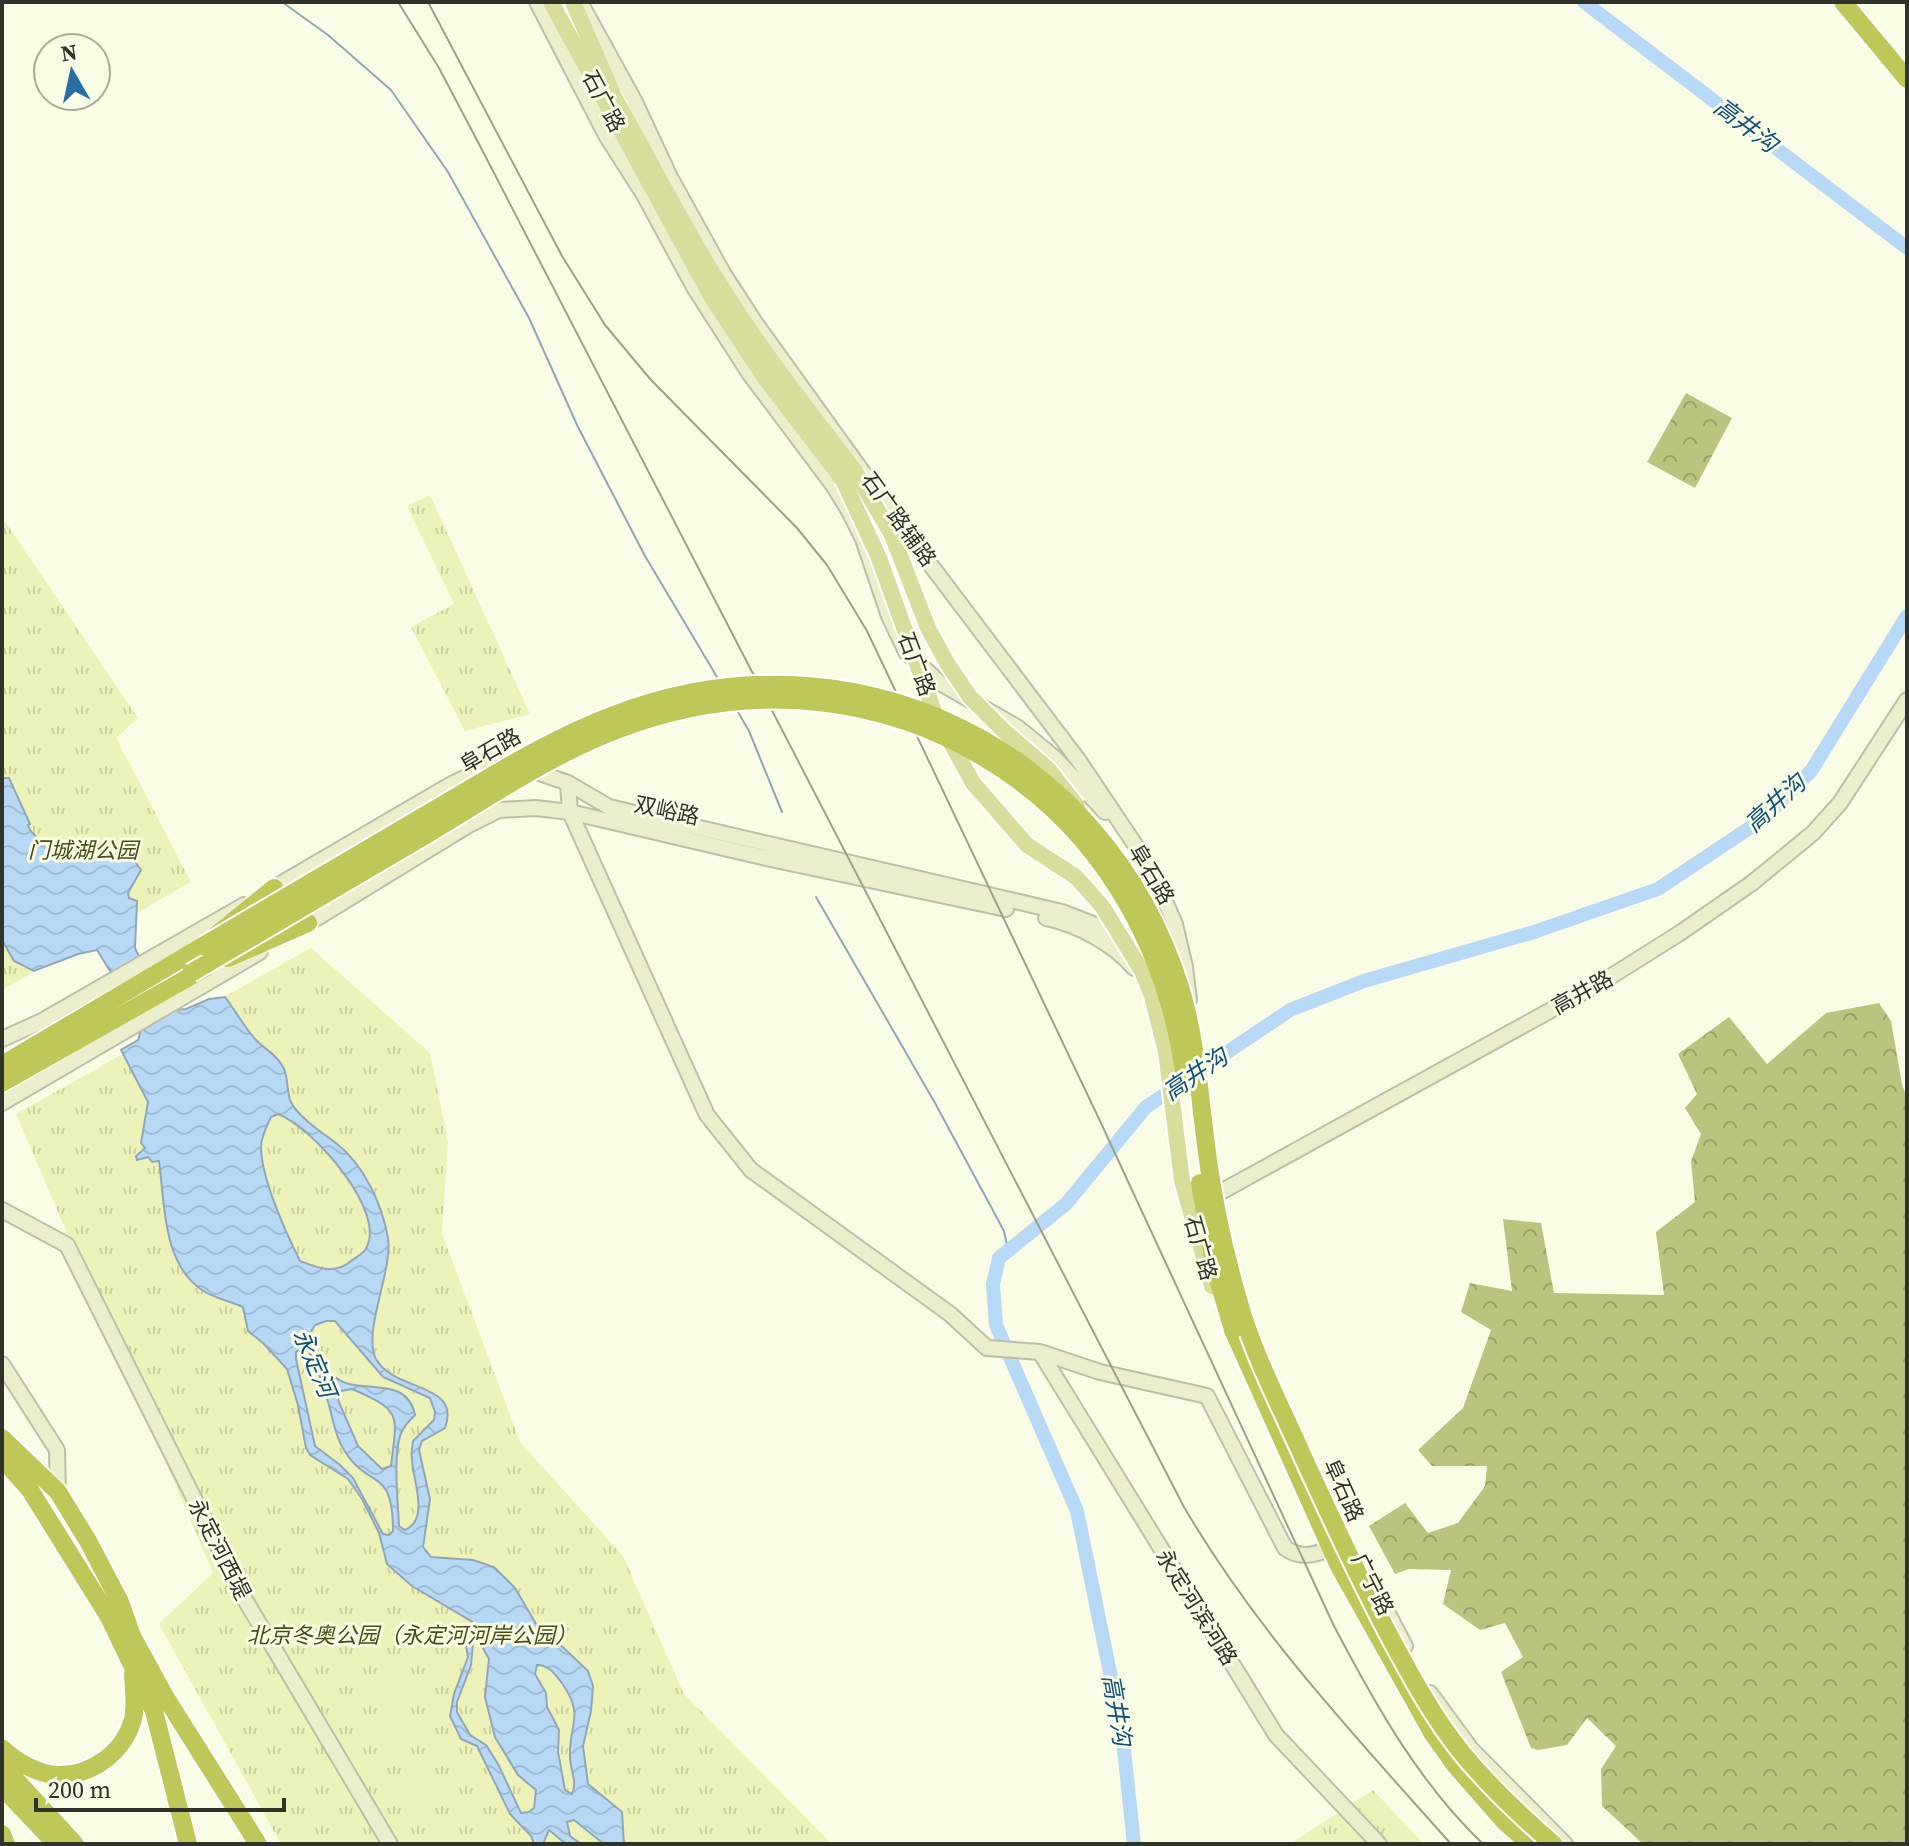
<svg xmlns="http://www.w3.org/2000/svg" width="1909" height="1846" font-family="'Source Serif 4','Noto Sans SC',serif">
	<style>
		.grass { fill: url(#grass-tufts) }
		.forest { fill: url(#forest-crowns) }
		.garden { fill: #ecf2b8 }
		.water { fill: url(#water-waves); stroke: #90a7b8; stroke-width: 2; fill-rule: evenodd }
		.lines { fill: none; stroke-linecap: round; stroke-linejoin: round }
		.stream { stroke: #90a7b8; stroke-width: 2 }
		.river { stroke: #b8d9f6; stroke-width: 14 }
		.secondary-casing { stroke: #bdc0a9; stroke-width: 18 }
		.primary-casing { stroke: #fff; stroke-width: 20 }
		.highway-casing { stroke: #fff; stroke-width: 22 }
		.secondary { stroke: #eceecd; stroke-width: 14 }
		.primary { stroke: #d9dd9b; stroke-width: 16 }
		.highway { stroke: #bfc758; stroke-width: 18 }
		.rail { stroke: #9ea08f; stroke-width: 2 }
		.primary-bridge-casing { stroke: #fff; stroke-width: 20; stroke-linecap: butt }
		.highway-bridge-casing { stroke: #fff; stroke-width: 22; stroke-linecap: butt }
		.primary-bridge { stroke: #d9dd9b; stroke-width: 16 }
		.highway-bridge { stroke: #bfc758; stroke-width: 18 }
		.labels { text-anchor: middle; dominant-baseline: central; stroke-width: 6; stroke-linejoin: round; paint-order: stroke }
		.street-label { font-size: 22px; fill: #313229; stroke: #fafde5 }
		.park-label { font-size: 22px; font-style: italic; fill: #494d1a; stroke: #fafde5 }
		.water-label { font-size: 24px; font-style: italic; fill: #11517d; stroke: #fafde5 }
	</style>
	<defs>
		<pattern id="grass-tufts" width="24" height="20" patternUnits="userSpaceOnUse" patternTransform="scale(2)"><rect width="24" height="20" fill="#ecf2b8"/><path d="M3 7l-1-3M5 7V3M7 7l1-3M15 17l-1-3M17 17v-4M19 17l1-3" fill="none" stroke="#cbd09e"/></pattern>
		<pattern id="forest-crowns" width="20" height="18" patternUnits="userSpaceOnUse" patternTransform="scale(2)"><rect width="20" height="18" fill="#bcc37e"/><path d="M2 6a3 3 0 1 1 6 0M12 15a3 3 0 1 1 6 0" fill="none" stroke="#999f67"/></pattern>
		<pattern id="water-waves" width="16" height="10" patternUnits="userSpaceOnUse" patternTransform="scale(2)"><rect width="16" height="10" fill="#b8d9f6"/><path d="M0 5q4-4 8 0t8 0" fill="none" stroke="#9fbbd3"/></pattern>
	</defs>
	<rect width="100%" height="100%" fill="#fafde5"/>
	<path class="grass" d="M430 495 530 714 465 731 411 627 454 604 407 506Z
		M2 517 138 718 116 738 191 882 2 990Z
		M311 948 430 1053 448 1142 442 1233 520 1442 623 1556 684 1694 832 1844H281L159 1624 213 1573 16 1114Z
		M1373 1790 1424 1844H1290Z"/>
	<path class="forest" d="M1686 393 1732 418 1695 488 1647 462Z
		M1879 1003 1891 1021 1902 1084 1907 1098V1844H1643L1602 1806 1601 1769 1616 1746 1587 1718 1567 1745 1538 1750 1531 1748 1501 1672 1523 1657 1505 1623 1480 1630 1443 1604 1451 1570 1409 1569 1395 1574 1369 1526 1405 1503 1428 1533 1458 1523 1485 1486 1487 1466H1432L1418 1450 1463 1408 1491 1330 1461 1312 1470 1283 1512 1291 1503 1219 1541 1223 1554 1293 1664 1295 1656 1232 1695 1202 1691 1161 1701 1134 1685 1108 1697 1094 1678 1054 1729 1017 1767 1064 1826 1013Z"/>
	<path class="garden" d="M383 1660 407 1666 396 1707 372 1700Z
		M398 1709 423 1737 404 1755 378 1727Z
		M424 1769 441 1802 418 1814 400 1782Z"/>
	<path class="water" d="M2 778H9L30 824 28 825C35 847 72 848 89 839L96 843 98 847 134 860 141 870 128 893 129 898 137 901 135 948 165 1011 186 1009 209 999 225 997C236 1011 245 1029 257 1041 265 1049 278 1056 283 1067 289 1077 286 1092 291 1102 297 1116 324 1134 336 1143 364 1165 382 1204 388 1238 393 1270 362 1333 376 1359 394 1392 462 1382 445 1428L422 1441 419 1450 430 1499 423 1547 431 1557 473 1560 494 1567 515 1588 539 1629 550 1635 588 1671 593 1686 591 1711 583 1746 588 1784 622 1812 624 1844H604L574 1820 567 1822 570 1836 581 1844H566L549 1830 543 1844H534L531 1836 510 1814 477 1746 461 1739 450 1716 454 1694 468 1657 465 1641 474 1623 412 1586 387 1564 379 1533 362 1499 348 1479 310 1455 306 1448 298 1405 287 1369 263 1343 248 1331 243 1307C230 1301 213 1298 202 1290 162 1263 165 1203 159 1161L152 1162 148 1157 137 1160 136 1156 145 1148 141 1143 148 1102 121 1050 138 1040 143 1024 97 950 78 954 34 971 14 961 2 940ZM278 1114C311 1126 390 1213 365 1250 362 1254 355 1258 351 1261 335 1275 318 1268 300 1261 286 1233 261 1178 261 1147 261 1137 267 1125 271 1117ZM326 1321H335L383 1377 430 1398 435 1412 434 1420 413 1441C412 1447 411 1454 412 1460 413 1481 430 1519 405 1530L399 1526C398 1501 393 1460 400 1436 403 1427 409 1421 415 1415 407 1373 356 1396 335 1377 323 1367 315 1346 311 1332L315 1325ZM304 1347 308 1349C316 1367 323 1384 328 1402 333 1418 335 1437 344 1450 369 1491 393 1465 393 1531L389 1535 383 1534 353 1478 340 1465 315 1446 296 1359V1352ZM352 1389C403 1411 397 1414 391 1466L382 1469 358 1446 338 1400 341 1391ZM478 1639 489 1659 485 1697 495 1737 518 1775 536 1790 534 1808 529 1812 521 1813 498 1764 486 1745 470 1735 457 1712V1702L471 1665 473 1643ZM537 1665C549 1665 555 1674 562 1683 585 1717 569 1722 570 1757 570 1770 578 1782 572 1794L565 1790 558 1752 559 1730 547 1707 546 1693 535 1674Z"/>
	<g class="lines">
		<path class="stream" d="M282 2 328 35 391 90 448 172 529 318 578 427 645 556 720 682
			M738 712 749 731 782 812
			M816 897 935 1103 1004 1231 1008 1251"/>
		<path class="river" d="M1584 2 1907 248
			M1134 1844 1122 1731 1077 1511 996 1325 993 1284 999 1258 1066 1204 1146 1107 1290 1010 1364 981 1534 932 1658 889 1763 819 1811 771 1907 616"/>
		<g class="secondary-casing">
			<path id="secondary" d="M537 2 607 137 644 195 695 289 749 373 833 485 849 511 863 539 889 616 906 652 940 683 1017 727 1055 758 1105 812
				M580 2 634 100 670 177 723 273 754 321 908 535 1079 761 1150 867 1175 924 1185 967 1189 1000
				M528 769 568 783 609 807 1062 912 1126 937 1151 956
				M568 783 570 812 707 1115 751 1170 950 1314 987 1348 1040 1352 1100 1372 1207 1396 1285 1548C1300 1559 1314 1555 1330 1549
				M265 893 448 786 480 770 503 769
				M1046 918C1078 925 1113 943 1134 968
				M299 929 467 826 499 810 536 808 570 812 762 857 1006 909
				M2 1039 40 1022 244 905
				M2 1103 260 952
				M1208 1199 1602 982 1680 933 1752 883 1813 833 1840 803 1907 700
				M2 1210 67 1245 244 1598 390 1844
				M1040 1352 1276 1735 1379 1844
				M2 1364 57 1450 58 1492
				M1372 1583 1405 1646
				M1430 1693 1471 1749 1565 1844"/>
		</g>
		<g class="primary-casing">
			<path id="primary" d="M551 2 711 296 765 378 843 480
				M573 2 612 92
				M613 95C650 160 683 228 724 291 764 355 811 413 856 473"/>
		</g>
		<g class="highway-casing">
			<path id="highway" d="M1843 2 1907 79
				M228 958 308 923
				M2 1065 203 946 274 888
				M2 1083 205 968
				M1233 1330 1339 1566 1433 1734 1455 1765 1505 1822 1530 1844
				M2 1438 58 1492 88 1541 120 1602 132 1636 166 1698 258 1844
				M2 1458 30 1490 109 1617 154 1711 188 1844
				M2 1748C15 1761 39 1775 58 1775 92 1776 124 1752 133 1719 136 1706 134 1689 133 1675
				M2 1765 75 1844
				M2 1787 56 1844
				M2 1834 6 1844"/>
		</g>
		<use href="#secondary" class="secondary"/>
		<use href="#primary" class="primary"/>
		<use href="#highway" class="highway"/>
		<path class="rail" d="M398 2 439 68 479 144 1184 1507C1257 1632 1355 1736 1451 1844
			M428 2 562 256 605 325 651 380 797 528 827 565 867 631 1100 1121 1334 1626C1375 1704 1419 1783 1483 1844"/>
		<g class="primary-bridge-casing">
			<path id="primary-bridge" d="M856 473 892 535 928 628 947 663 970 697 1004 731 1048 769 1077 806
				M843 480 879 558 935 714 973 783 1027 845 1076 877 1102 906 1142 971 1152 996 1166 1052 1182 1181 1212 1286"/>
		</g>
		<g class="highway-bridge-casing">
			<path id="highway-bridge" d="M203 946C280 901 357 856 434 810 492 776 550 739 614 715 850 624 1104 745 1180 987 1198 1045 1200 1108 1209 1167 1216 1216 1228 1266 1242 1313 1258 1364 1284 1413 1305 1461 1332 1520 1359 1578 1389 1635 1411 1676 1433 1717 1462 1753 1489 1786 1521 1816 1553 1844
				M191 973C271 926 351 879 431 832 491 796 552 754 619 729 754 678 897 693 1015 778 1111 847 1167 955 1184 1071
				M1200 1183 1215 1269 1233 1330"/>
		</g>
		<use href="#primary-bridge" class="primary-bridge"/>
		<use href="#highway-bridge" class="highway-bridge"/>
	</g>
	<g class="labels">
		<g class="street-label">
			<text transform="translate(604 101) rotate(62)">石广路</text>
			<text transform="translate(899 519) rotate(54)">石广路辅路</text>
			<text transform="translate(917 664) rotate(69)">石广路</text>
			<text transform="translate(490 750) rotate(-30)">阜石路</text>
			<text transform="translate(667 810) rotate(12)">双峪路</text>
			<text transform="translate(1152 874) rotate(59)">阜石路</text>
			<text transform="translate(1582 992) rotate(-29)">高井路</text>
			<text transform="translate(1201 1248) rotate(74)">石广路</text>
			<text transform="translate(1344 1490) rotate(66)">阜石路</text>
			<text transform="translate(220 1549) rotate(63)">永定河西堤</text>
			<text transform="translate(1373 1584) rotate(63)">广宁路</text>
			<text transform="translate(1197 1607) rotate(58)">永定河滨河路</text>
		</g>
		<g class="park-label">
			<text x="83" y="850">门城湖公园</text>
			<text x="412" y="1635">北京冬奥公园（永定河河岸公园）</text>
		</g>
		<g class="water-label">
			<text transform="translate(1746 125) rotate(37)">高井沟</text>
			<text transform="translate(1775 803) rotate(-42)">高井沟</text>
			<text transform="translate(1195 1074) rotate(-34)">高井沟</text>
			<text transform="translate(315 1363) rotate(67)">永定河</text>
			<text transform="translate(1117 1710) rotate(80)">高井沟</text>
		</g>
	</g>
	<rect width="1909" height="1846" fill="none" stroke="#313229" stroke-width="8"/>
	<g transform="translate(72 72) rotate(351)"><circle r="38" fill="#fafde5" stroke="#aaac9a" stroke-width="2"/>
	<path d="M0-6L14 30L0 20L-14 30Z" fill="#286ea3"/>
	<text y="-12" font-size="22" font-weight="bold" text-anchor="middle" fill="#313229">N</text>
	</g>
	<path d="M36 1798v12h248v-12" fill="none" stroke="#313229" stroke-width="4"/>
	<text x="48" y="1798" font-size="24" fill="#313229" stroke="#fafde5" stroke-width="6" paint-order="stroke">200 m</text>
</svg>
